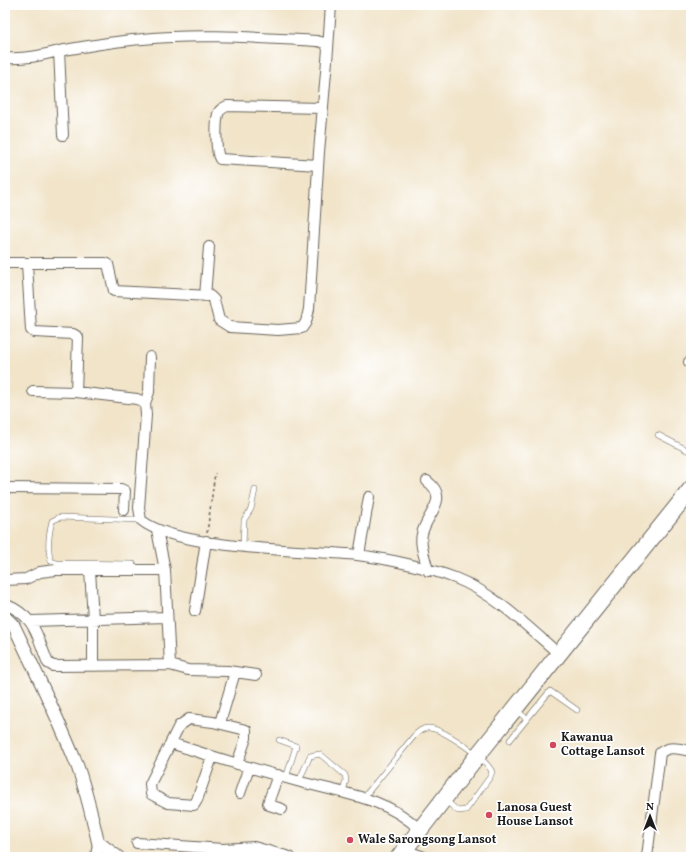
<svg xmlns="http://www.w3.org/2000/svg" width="696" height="862" font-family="Vollkorn,serif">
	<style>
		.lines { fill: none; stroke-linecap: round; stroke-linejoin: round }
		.service-casing { stroke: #676259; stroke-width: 6 }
		.minor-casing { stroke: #676259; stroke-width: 12 }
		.tertiary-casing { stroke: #676259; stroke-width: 14 }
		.trunk-casing { stroke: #676259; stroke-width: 18 }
		.path { stroke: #676259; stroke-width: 1.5; stroke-dasharray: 3 3; stroke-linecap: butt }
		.service { stroke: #fff; stroke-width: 5 }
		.minor { stroke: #fff; stroke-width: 10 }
		.tertiary { stroke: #fff; stroke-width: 12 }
		.trunk { stroke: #fff; stroke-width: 16 }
		.poi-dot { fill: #d1495b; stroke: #fff; stroke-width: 1.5 }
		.labels { text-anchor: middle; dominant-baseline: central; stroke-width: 3.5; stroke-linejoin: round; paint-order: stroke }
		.poi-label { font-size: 12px; font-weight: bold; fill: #1c1c1c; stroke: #fff; text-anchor: start }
	</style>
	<rect width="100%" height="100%" fill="#fff"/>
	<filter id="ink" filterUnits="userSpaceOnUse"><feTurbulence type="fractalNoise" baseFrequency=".025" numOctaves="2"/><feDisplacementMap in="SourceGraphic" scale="8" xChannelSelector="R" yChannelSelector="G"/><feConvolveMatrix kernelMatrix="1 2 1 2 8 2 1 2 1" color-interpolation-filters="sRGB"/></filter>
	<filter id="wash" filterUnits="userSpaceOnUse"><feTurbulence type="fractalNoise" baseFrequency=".012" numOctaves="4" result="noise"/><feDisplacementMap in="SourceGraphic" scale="16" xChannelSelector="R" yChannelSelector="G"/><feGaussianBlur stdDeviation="0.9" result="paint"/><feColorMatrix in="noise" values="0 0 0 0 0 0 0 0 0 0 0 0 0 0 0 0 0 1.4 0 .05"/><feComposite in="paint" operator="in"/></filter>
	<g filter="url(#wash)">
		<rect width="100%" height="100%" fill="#f1e4c9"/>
	</g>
	<g filter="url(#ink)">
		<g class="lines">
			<g class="service-casing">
				<path id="service" d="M658 435 691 452
					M243 547 244 520 251 509 255 490
					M133 564 57 563 51 561C47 549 49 533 52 521L60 517 141 520
					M527 719 550 691 577 710
					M279 740 296 746 286 778
					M510 740 527 719 516 710
					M299 781 310 756 320 754 345 775 346 780 343 792
					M364 797 414 736C418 732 422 728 428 728 442 728 486 758 492 772L490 777 466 810 458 811 446 801"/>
			</g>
			<g class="minor-casing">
				<path id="minor" d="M328 49 331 5
					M59 51 63 135
					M5 58C26 59 39 56 59 51 87 46 115 41 143 39 200 33 260 38 317 41L325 43 328 49 319 152 309 309 306 322 302 328 278 330 230 327 219 320 214 300 210 296 114 291 108 264 105 263H5
					M318 165 220 159C215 152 216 122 218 114 219 110 223 108 227 106L323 108
					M27 264 31 330 34 332 73 334 78 337 76 392
					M205 296 209 247
					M689 362H691
					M33 391 76 392 137 399 145 403 146 415 139 508 141 520C177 550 308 550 357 555 385 558 429 568 455 578 494 593 528 627 560 655
					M145 403 149 392 150 357
					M427 481C451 499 426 514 422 534 419 545 426 560 428 571
					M5 488 121 489 125 491 124 510
					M157 530 165 570 170 665
					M359 555 369 497
					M90 570 93 619V666
					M5 580 26 579 40 572 56 570H165
					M5 604C36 617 36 634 48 663L53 666 170 665 188 670 228 671 256 675
					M195 611 206 541
					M31 621 167 617
					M220 723 235 672
					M171 743C212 757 254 769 297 781 340 793 386 797 419 829
					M212 757 197 800 194 805 168 803 151 794 150 784 179 726 189 719 213 722 246 730V738L237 764
					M278 775 268 803 269 805 282 809
					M240 793 249 767
					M137 843 223 849 254 847 290 857
					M404 850 424 857
					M96 857 98 842
					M647 857 660 753C669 745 680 749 691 751"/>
			</g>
			<g class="tertiary-casing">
				<path id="tertiary" d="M5 617 14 626C36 672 58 718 77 765 86 790 92 816 98 842L118 857"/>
			</g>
			<g class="trunk-casing">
				<path id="trunk" d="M399 857 477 756 691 489"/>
			</g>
			<path class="path" d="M207 533 215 473"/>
			<use href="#service" class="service"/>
			<use href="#minor" class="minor"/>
			<use href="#tertiary" class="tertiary"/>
			<use href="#trunk" class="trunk"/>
		</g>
	</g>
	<g class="poi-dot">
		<circle cx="553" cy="745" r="4"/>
		<circle cx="489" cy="815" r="4"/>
		<circle cx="350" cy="840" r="4"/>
	</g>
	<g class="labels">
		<g class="poi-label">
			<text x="561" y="738">Kawanua<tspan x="561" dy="14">Cottage Lansot</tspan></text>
			<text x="497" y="808">Lanosa Guest<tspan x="497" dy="14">House Lansot</tspan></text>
			<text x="358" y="840">Wale Sarongsong Lansot</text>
		</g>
	</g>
	<rect width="696" height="862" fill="none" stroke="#fff" stroke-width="20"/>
	<g transform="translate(650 816)" stroke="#ffffff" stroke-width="3" paint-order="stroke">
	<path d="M0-3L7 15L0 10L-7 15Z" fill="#1c1c1c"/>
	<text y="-6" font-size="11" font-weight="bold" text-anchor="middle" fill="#1c1c1c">N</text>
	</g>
</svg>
